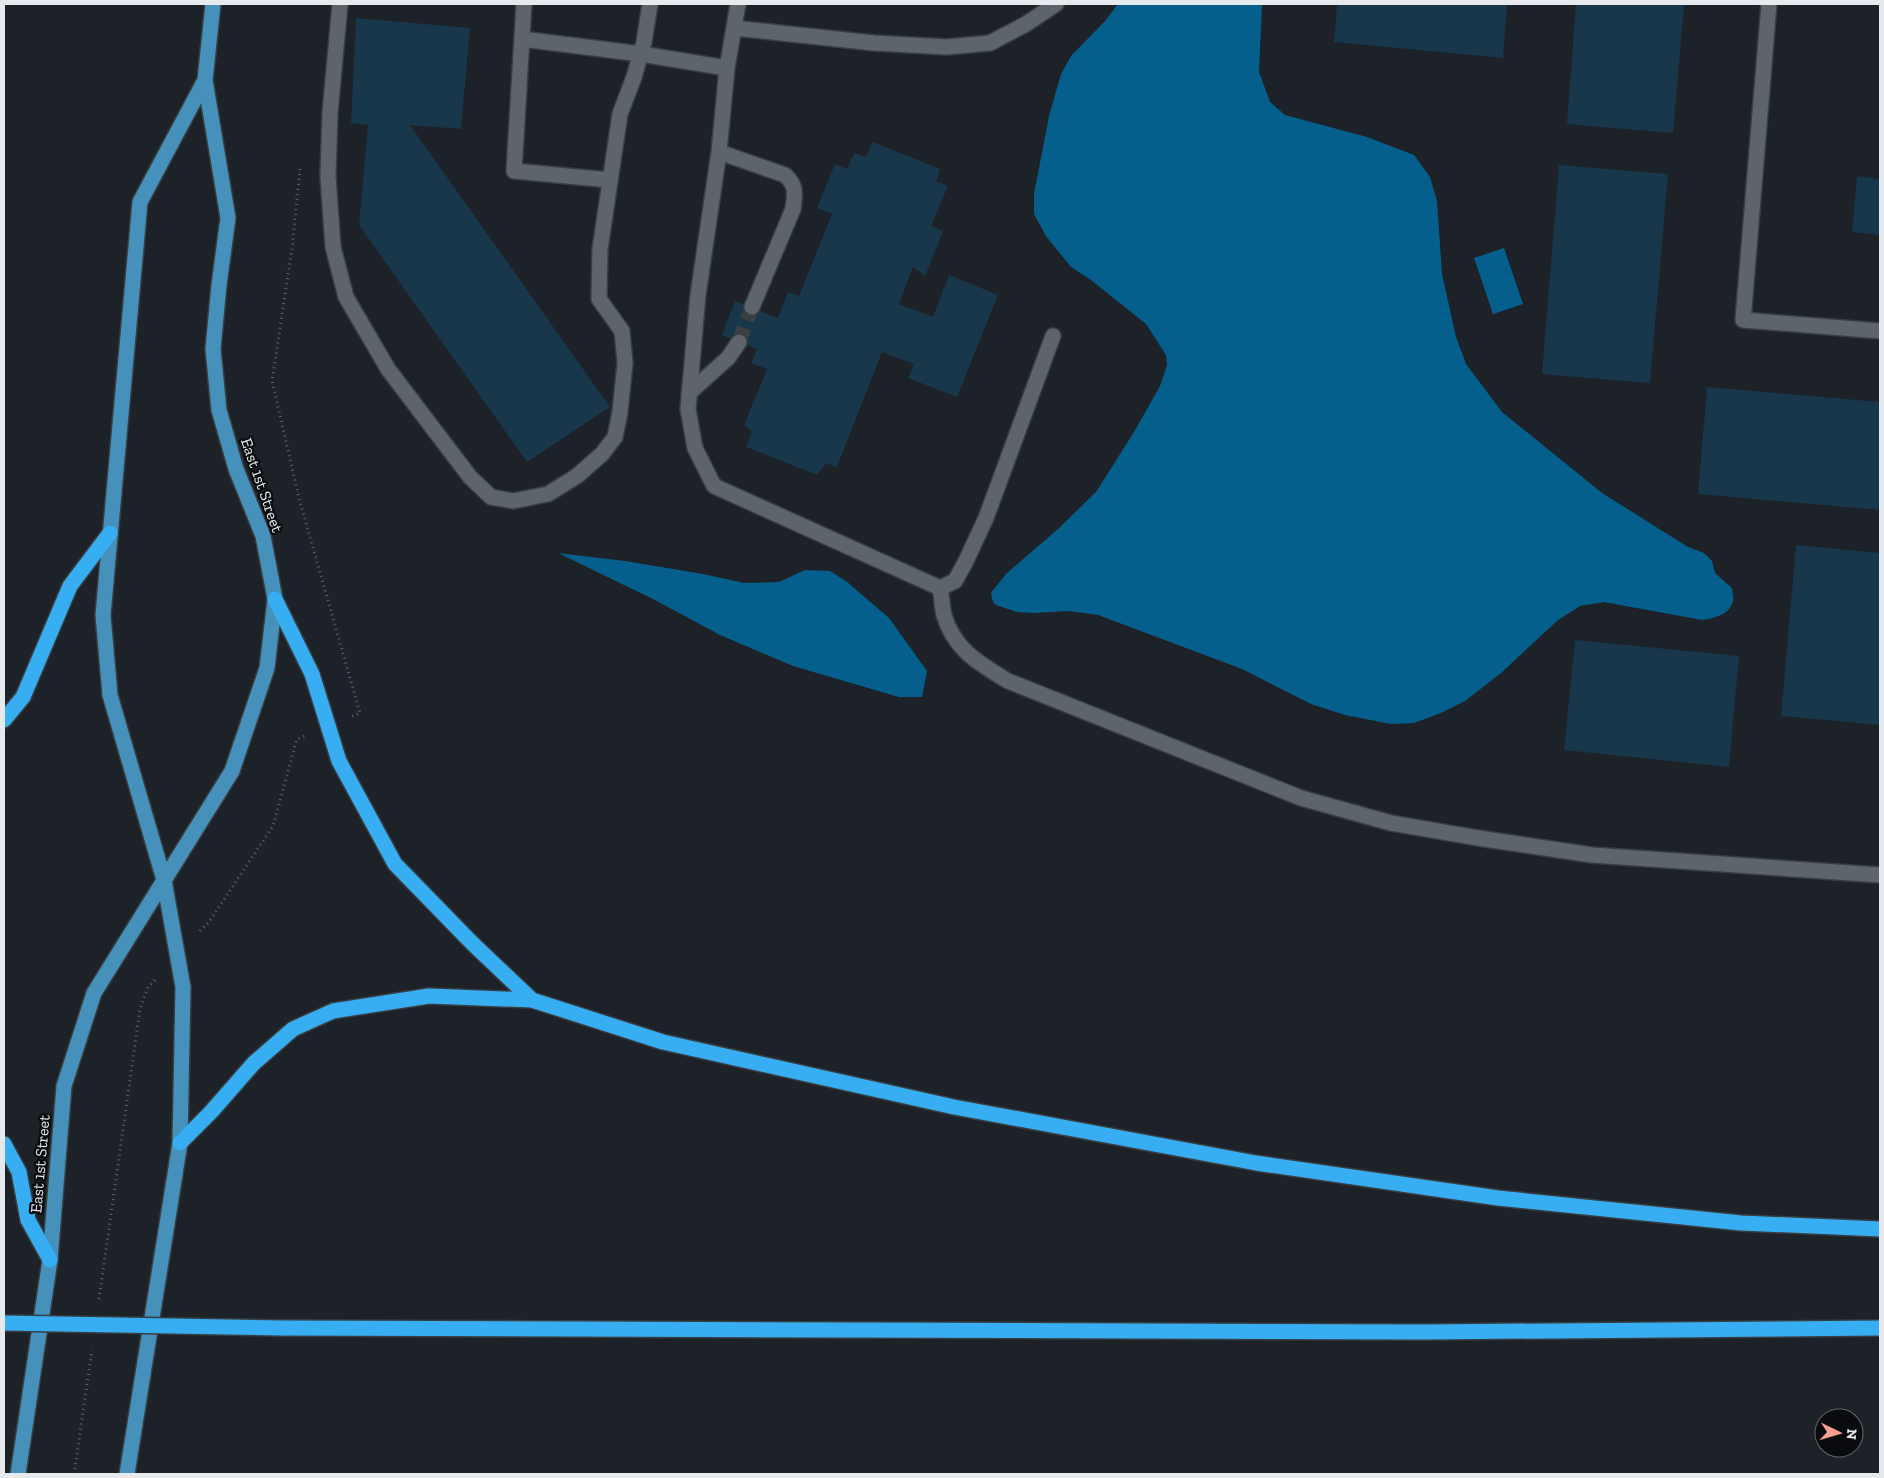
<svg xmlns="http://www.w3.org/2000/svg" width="1884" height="1478" font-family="'Zilla Slab',serif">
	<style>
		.water { fill: #055f8d }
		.building { fill: #18374b }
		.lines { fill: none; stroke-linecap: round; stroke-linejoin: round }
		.minor-tunnel { stroke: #3a4045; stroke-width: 15; stroke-dasharray: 15 8; stroke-linecap: butt }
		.minor-casing { stroke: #373d41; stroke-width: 18 }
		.major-casing { stroke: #373d41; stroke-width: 18 }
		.highway-casing { stroke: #373d41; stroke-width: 18 }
		.path { stroke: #5f6469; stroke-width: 3; stroke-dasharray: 1 4; stroke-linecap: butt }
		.minor { stroke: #5d646a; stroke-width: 15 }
		.major { stroke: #4690bc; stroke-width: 15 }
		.highway { stroke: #37adf2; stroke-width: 15 }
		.highway-bridge-casing { stroke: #373d41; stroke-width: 18; stroke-linecap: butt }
		.highway-bridge { stroke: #37adf2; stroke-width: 15 }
		.labels { text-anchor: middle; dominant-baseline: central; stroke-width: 4.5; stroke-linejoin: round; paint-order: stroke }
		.street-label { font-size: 16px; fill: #e6eaee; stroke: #090b0e }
	</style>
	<rect width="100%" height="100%" fill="#1c2227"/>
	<path class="water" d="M1118 4H1262L1259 72 1270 102 1285 115 1367 137 1414 155 1430 177 1437 201 1442 274 1456 337 1466 364 1502 412 1602 493 1688 547 1704 553 1712 561 1715 573 1732 588C1732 591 1734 597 1733 601 1730 615 1714 618 1702 620L1604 602 1580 606 1558 620 1501 673 1465 701 1441 713 1414 723 1391 724 1345 715 1311 704 1242 669 1098 615 1069 611 1033 613 1017 612 996 605 993 602 991 593 1006 574 1058 529 1096 492 1134 432 1160 386 1167 365 1166 355 1146 324 1091 280 1071 267 1046 236 1034 214V194L1049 116 1061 74 1071 56 1105 21Z
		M1504 248 1523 304 1493 314 1474 258Z
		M558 553 625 561 703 574 744 583 779 582 805 570 830 571 846 581 889 618 927 671 922 697H899L793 666 720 635 655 600Z"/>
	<path class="building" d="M1337 4H1507L1503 58 1334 42Z
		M1576 4H1684L1673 133 1567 124Z
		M356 18 470 28 461 129 410 125 610 407 527 462 359 225 368 125 351 123Z
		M873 142 940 169 936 181 948 186 931 226 943 231 925 276 913 267 899 304 933 317 949 275 998 295 957 397 908 378 914 364 882 352 837 467 826 463 817 475 746 447 752 432 744 425 767 369 751 363 757 349 722 335 735 301 778 318 788 292 799 296 832 214 817 208 835 164 847 169 854 153 866 157Z
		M1559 165 1668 174 1650 383 1542 374Z
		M1857 176 1880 179V235L1852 232Z
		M1707 387 1880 402V510L1698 494Z
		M1796 545 1880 553V725L1781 716Z
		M1575 640 1739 656 1729 767 1564 750Z"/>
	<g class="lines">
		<path class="minor-tunnel" d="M739 342 752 307"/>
		<g class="minor-casing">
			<path id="minor" d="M340 4 330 113 328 177 333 247 346 297 388 369 470 477 491 497 513 501 548 494 577 476 602 454 615 437 620 412 625 363 622 331 599 299 600 249 620 114 634 77 644 42 650 4
				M524 4 514 171 610 180
				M738 4 727 68 719 152 698 295 688 409 695 448 714 486 940 588 955 581 965 563 986 518 1053 336
				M1769 4 1743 320 1880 331
				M734 28 874 43 947 47 990 43 1026 24 1056 4
				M522 39 641 54 727 68
				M719 152 785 175C797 186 795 194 793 209L752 307
				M689 393 728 358 739 342
				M940 588C942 597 942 607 944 615 954 650 980 664 1008 681L1301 798 1391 823 1478 838 1592 855 1880 875"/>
		</g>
		<g class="major-casing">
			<path id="major" d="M18 1474 50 1260 64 1086 94 993 232 771 267 668 275 599 263 536 236 469 219 410 213 349 219 285 228 218 205 80 213 4
				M127 1474 180 1143 183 987 164 880 110 695 103 615 140 202 205 80"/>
		</g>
		<g class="highway-casing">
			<path id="highway" d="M275 599 312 674 339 761 395 864 472 943 532 1000
				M4 720 23 697 70 586 110 533
				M180 1143 211 1112 254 1063 293 1029 333 1011 429 996 532 1000 663 1042 954 1107 1256 1163 1498 1198 1741 1223 1880 1229
				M4 1144 19 1172 28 1220 50 1260
				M281 1328 1426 1332 1880 1328"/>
		</g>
		<path class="path" d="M300 169 292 249 272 381 300 502 360 713 352 716
			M200 931 209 922 273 826 297 739 305 736
			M99 1299 140 1009 148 987 155 980
			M74 1474 92 1350"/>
		<use href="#minor" class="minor"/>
		<use href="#major" class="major"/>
		<use href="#highway" class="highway"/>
		<g class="highway-bridge-casing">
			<path id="highway-bridge" d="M4 1323 281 1328"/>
		</g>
		<use href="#highway-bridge" class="highway-bridge"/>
	</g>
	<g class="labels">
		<g class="street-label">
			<text transform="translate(262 485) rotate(71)">East 1st Street</text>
			<text transform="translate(40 1164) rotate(-85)">East 1st Street</text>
		</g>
	</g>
	<rect width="1884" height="1478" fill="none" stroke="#e6eaee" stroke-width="10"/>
	<g transform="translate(1839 1433) rotate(95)"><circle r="24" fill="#090b0e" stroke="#616468"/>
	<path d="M0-4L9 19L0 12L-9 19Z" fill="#f59d8f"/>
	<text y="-8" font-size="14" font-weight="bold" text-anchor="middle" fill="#e6eaee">N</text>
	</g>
</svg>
